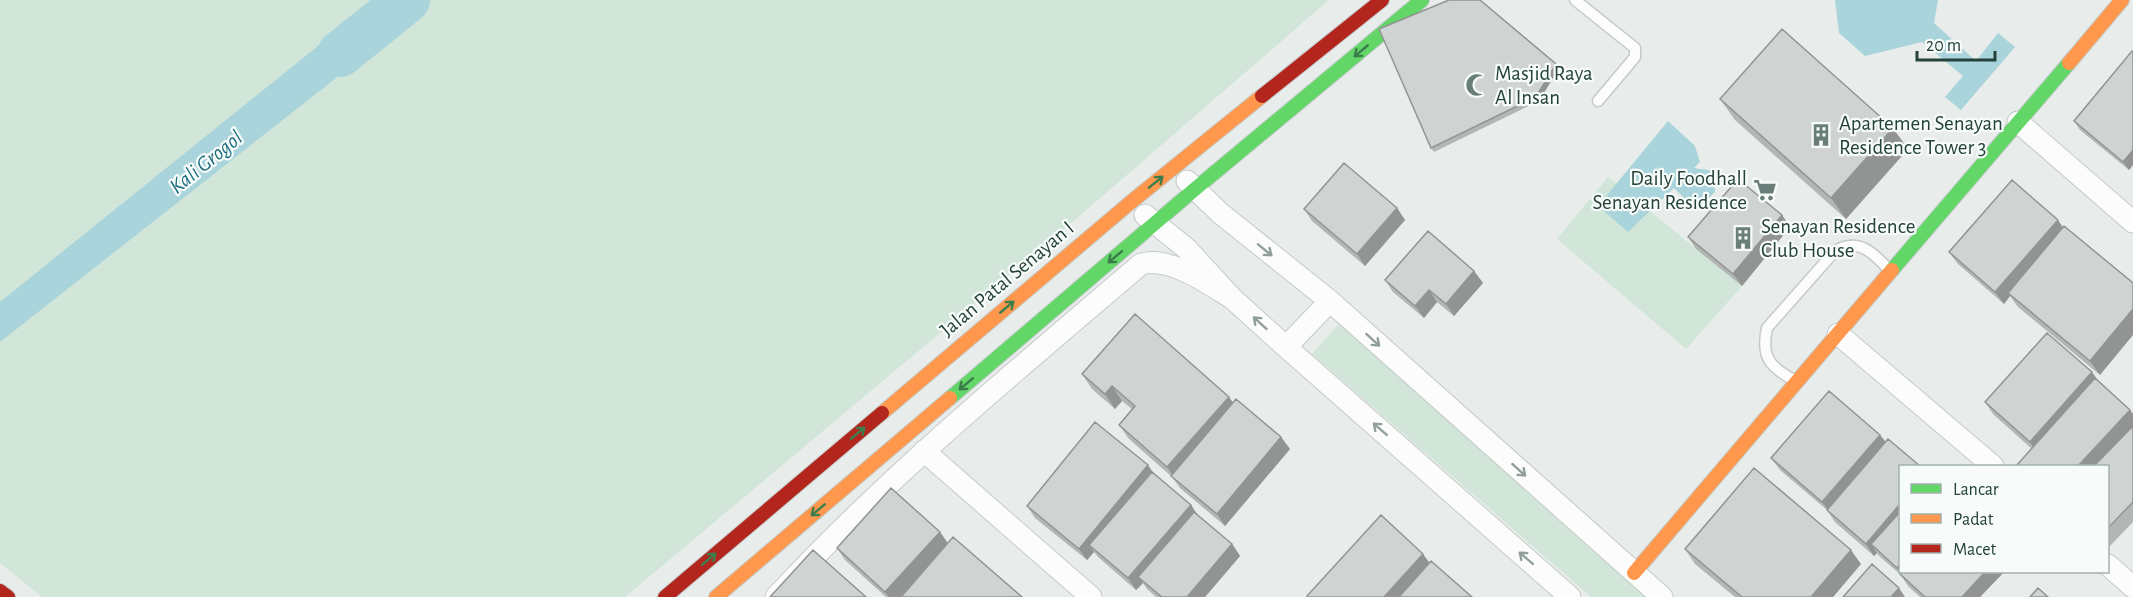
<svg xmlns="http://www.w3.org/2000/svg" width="2133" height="597" font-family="'Alegreya Sans',sans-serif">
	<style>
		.green { fill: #d1e6d8 }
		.water { fill: #a9d4db }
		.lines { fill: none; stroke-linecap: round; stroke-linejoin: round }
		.river { stroke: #a9d4db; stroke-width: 46 }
		.lane-casing { stroke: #c5cac8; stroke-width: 13 }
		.street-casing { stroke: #c5cac8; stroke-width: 23 }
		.fast-casing { stroke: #c3cbc8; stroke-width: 16 }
		.slow-casing { stroke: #c3cbc8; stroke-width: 16 }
		.jam-casing { stroke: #c3cbc8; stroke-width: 16 }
		.lane { stroke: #fcfcfc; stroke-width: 10 }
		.street { stroke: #fcfcfc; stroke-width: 21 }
		.fast { stroke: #63d668; stroke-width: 14 }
		.slow { stroke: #ff974d; stroke-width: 14 }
		.jam { stroke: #b3261e; stroke-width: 14 }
		.wall { fill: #b2b6b5 }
		.shaded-wall { fill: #919493 }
		.building { fill: #cfd4d2; stroke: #919493; stroke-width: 1.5 }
		.oneway { stroke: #3d7d4c }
		.oneway2 { stroke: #909f9b }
		.labels { text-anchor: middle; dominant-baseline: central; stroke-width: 4.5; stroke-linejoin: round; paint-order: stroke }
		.poi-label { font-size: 21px; fill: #24423a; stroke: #f7fbf9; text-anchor: start }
		.street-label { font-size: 21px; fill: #24423a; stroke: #f7fbf9 }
		.water-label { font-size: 22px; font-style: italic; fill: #1c6f80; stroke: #f7fbf9 }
	</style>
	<rect width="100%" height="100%" fill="#e8edeb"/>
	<path class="green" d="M0 0H1329L1076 219 625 597H42L0 563Z
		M1608 177 1742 286 1686 349 1557 239Z
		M1339 324 1648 597H1591L1312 354Z"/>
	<path class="water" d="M375 0H381L401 27 0 342V302Z
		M1835 0H1938L1934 23 1976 61 1998 33 2015 47 1961 110 1945 97 1963 76 1922 42 1865 56 1839 33Z
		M1668 121 1695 146 1700 162 1694 168 1714 171 1715 192 1696 210 1674 188 1628 232 1598 206Z"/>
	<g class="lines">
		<path class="river" d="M340 54 407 0"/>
		<g class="lane-casing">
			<path id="lane" d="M1575 0 1635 48V57L1598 101
				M1794 380C1769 367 1761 356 1767 328L1835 251C1858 237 1874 253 1889 270"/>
		</g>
		<g class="street-casing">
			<path id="street" d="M2018 122 2133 222
				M1187 181 1220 213 1330 301 1662 597
				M1145 215 1187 249 1233 299 1286 347 1570 597
				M1838 334 1993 466
				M1286 347 1330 301
				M924 451 1091 597
				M2108 565 2133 587
				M776 597C888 476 1016 371 1141 264 1170 256 1209 284 1233 299"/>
		</g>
		<g class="fast-casing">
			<path id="fast" d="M1892 270 2069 63
				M950 398 1195 189 1422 0"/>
		</g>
		<g class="slow-casing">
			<path id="slow" d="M2069 63 2122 0
				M882 413 1131 202 1262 96
				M1634 573 1892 270
				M716 597 950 398"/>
		</g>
		<g class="jam-casing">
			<path id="jam" d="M1262 96 1382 0
				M0 591 8 597
				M665 597 882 413"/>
		</g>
		<use href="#lane" class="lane"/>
		<use href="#street" class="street"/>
		<use href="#fast" class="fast"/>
		<use href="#slow" class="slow"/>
		<use href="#jam" class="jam"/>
	</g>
	<path class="wall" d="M2133 52V165L2129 170 2080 130 2074 121Z
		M1556 64 1559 68 1539 101 1434 152 1431 148Z
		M1720 99 1908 149 1846 219 1735 120Z
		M2012 180 2100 375 2018 307 2010 296 2004 304 1958 264 1949 252Z
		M1397 208 1405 220 1365 266 1312 221 1304 209Z
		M1782 215 1790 227 1742 286 1696 249 1688 237Z
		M1474 271 1483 283 1454 316 1437 302 1424 318 1393 292 1385 280Z
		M2092 372 2097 379 2133 414V522L2108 548V466L2032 449 1993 414 1985 402Z
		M1082 374 1233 402 1281 437 1290 449 1225 526 1180 488 1172 477 1129 439 1119 425 1132 409 1122 401 1115 409 1092 389Z
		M1880 435 1885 442 1900 572H2004L1980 597H1920L1908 586 1901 575 1879 556 1877 553 1874 556 1835 522 1827 510 1780 470 1771 458Z
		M1154 474 1191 505 1197 514 1232 544 1240 556 1205 597H1156L1147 589 1143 583 1136 590 1098 557 1094 552 1087 560 1035 518 1027 506Z
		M940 532 948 543 900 597H886L845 560 837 548Z
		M1685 549 1861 564 1833 597H1735L1695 564Z"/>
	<path class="shaded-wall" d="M1556 64 1559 68 1539 101 1536 97Z
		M1893 128 1908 149 1846 219 1831 198Z
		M2133 150V165L2129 170 2123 162Z
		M1397 208 1405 220 1365 266 1357 254Z
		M1782 215 1790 227 1742 286 1733 274Z
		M2058 220 2066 232 2008 293 2010 296 2004 304 1995 292Z
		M1474 271 1483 283 1454 316 1446 304Z
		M1429 290 1437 302 1424 318 1415 306Z
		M2133 309V335L2100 375 2090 361Z
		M2092 372 2100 384 2038 454 2030 442Z
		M1112 386 1122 401 1115 409 1105 394Z
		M1229 397 1239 411 1177 482 1167 467Z
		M2130 410 2133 414V427L2097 466H2078Z
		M1880 435 1889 446 1831 514 1822 502Z
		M1281 437 1290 449 1225 526 1217 514Z
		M1148 465 1156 477 1089 545 1094 552 1087 560 1079 549Z
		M1900 504V525L1871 544 1877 553 1874 556 1866 544Z
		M1191 505 1199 517 1138 577 1143 583 1136 590 1128 578Z
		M940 532 948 544 900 597H889L885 592Z
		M1232 544 1240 556 1205 597H1187Z
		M1851 550 1861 564 1833 597H1811Z
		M1423 554 1432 566 1403 597H1384Z
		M1900 564V572H1913L1905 580 1897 568Z
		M1985 572H2004L1980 597H1962Z
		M1899 588 1905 597H1891Z"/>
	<path class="building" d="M1449 0H1480L1556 64 1536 97 1431 148 1379 29Z
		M1782 29 1893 128 1831 198 1720 99Z
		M2132 51 2133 52V150L2123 162 2074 121Z
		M1344 163 1397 208 1357 254 1304 209Z
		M1738 179 1782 215 1733 274 1688 237Z
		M2012 180 2058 220 1995 292 1949 252Z
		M2064 226 2133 283V309L2090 361 2008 293Z
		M1428 231 1474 271 1446 304 1429 290 1415 306 1385 280Z
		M1135 314 1229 397 1167 467 1119 425 1135 406 1112 386 1105 394 1082 374Z
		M2047 333 2092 372 2030 442 1985 402Z
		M2095 378 2130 410 2078 466H2016Z
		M1829 391 1880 435 1822 502 1771 458Z
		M1236 399 1281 437 1217 514 1171 476Z
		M1095 422 1148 465 1079 549 1027 506Z
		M2133 426V502L2108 528V466H2094Z
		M1888 439 1920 466H1900V504L1866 544 1827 510Z
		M1754 468 1851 550 1811 597H1742L1685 549Z
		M1152 472 1191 505 1128 578 1089 545Z
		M891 488 940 532 885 592 837 548Z
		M1194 512 1232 544 1187 597H1162L1138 577Z
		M1900 512V564L1897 568 1871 544Z
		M1381 515 1423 554 1384 597H1308L1307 596Z
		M953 537 1022 597H901Z
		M813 550 866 597H770Z
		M1431 561 1472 597H1399Z
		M1872 564 1899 588 1891 597H1843Z
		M1903 572H1985L1962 597H1925L1900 574Z
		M2038 588 2048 597H2030Z"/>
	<defs><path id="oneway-shaft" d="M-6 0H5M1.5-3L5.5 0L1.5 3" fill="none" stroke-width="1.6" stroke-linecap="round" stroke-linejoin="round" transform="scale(1.5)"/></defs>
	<g class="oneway">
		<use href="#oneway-shaft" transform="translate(1361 51) rotate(140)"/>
		<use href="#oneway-shaft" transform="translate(1156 182) rotate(-39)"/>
		<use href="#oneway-shaft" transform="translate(1115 257) rotate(140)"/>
		<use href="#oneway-shaft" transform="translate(1007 307) rotate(-40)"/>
		<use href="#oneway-shaft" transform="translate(966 384) rotate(140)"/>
		<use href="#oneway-shaft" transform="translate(858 433) rotate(-40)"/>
		<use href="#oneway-shaft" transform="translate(818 510) rotate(140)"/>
		<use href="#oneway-shaft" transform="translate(709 559) rotate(-40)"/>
	</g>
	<g class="oneway2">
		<use href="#oneway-shaft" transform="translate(1265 250) rotate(39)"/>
		<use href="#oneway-shaft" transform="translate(1260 323) rotate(-138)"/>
		<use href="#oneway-shaft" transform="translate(1373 340) rotate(42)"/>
		<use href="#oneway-shaft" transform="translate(1380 429) rotate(-139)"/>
		<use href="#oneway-shaft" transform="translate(1519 470) rotate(42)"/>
		<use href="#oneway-shaft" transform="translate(1526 558) rotate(-139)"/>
	</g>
	<defs>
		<g id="mosque-bare" transform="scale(1.8)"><path d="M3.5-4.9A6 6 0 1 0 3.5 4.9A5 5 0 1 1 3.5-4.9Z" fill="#697e78" stroke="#f7fbf9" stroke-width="2.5" paint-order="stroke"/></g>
		<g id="building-bare" transform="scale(1.8)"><path d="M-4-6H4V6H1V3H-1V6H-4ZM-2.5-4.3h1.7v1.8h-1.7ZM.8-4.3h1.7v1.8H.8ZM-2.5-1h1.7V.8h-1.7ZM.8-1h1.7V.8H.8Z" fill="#697e78" stroke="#f7fbf9" stroke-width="2.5" paint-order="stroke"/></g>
		<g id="supermarket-bare" transform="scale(1.8)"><path d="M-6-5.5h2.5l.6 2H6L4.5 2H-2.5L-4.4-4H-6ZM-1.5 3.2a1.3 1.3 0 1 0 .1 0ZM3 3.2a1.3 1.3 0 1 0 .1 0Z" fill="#697e78" stroke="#f7fbf9" stroke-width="2.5" paint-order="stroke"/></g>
	</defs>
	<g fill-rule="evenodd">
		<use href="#mosque-bare" x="1477" y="85"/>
		<use href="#building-bare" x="1821" y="135"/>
		<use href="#supermarket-bare" x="1765" y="190"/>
		<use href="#building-bare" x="1743" y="238"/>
	</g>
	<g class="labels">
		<g class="poi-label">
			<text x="1495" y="73">Masjid Raya<tspan x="1495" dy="24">Al Insan</tspan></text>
			<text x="1839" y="123">Apartemen Senayan<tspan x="1839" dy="24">Residence Tower 3</tspan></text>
			<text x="1747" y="178" text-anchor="end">Daily Foodhall<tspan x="1747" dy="24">Senayan Residence</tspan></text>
			<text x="1761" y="226">Senayan Residence<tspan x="1761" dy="24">Club House</tspan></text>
		</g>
		<g class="street-label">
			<text transform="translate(1007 279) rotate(-40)">Jalan Patal Senayan I</text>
		</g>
		<g class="water-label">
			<text transform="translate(206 162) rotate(-39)">Kali Grogol</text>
		</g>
	</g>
	<rect x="1899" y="465" width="210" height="108" fill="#f7fbf9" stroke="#a3b1ad" stroke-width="1.5"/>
	<rect x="1911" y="484" width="30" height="9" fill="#63d668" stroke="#a3b1ad" stroke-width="1.5"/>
	<text x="1953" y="495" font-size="18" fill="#24423a">Lancar</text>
	<rect x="1911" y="514" width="30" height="9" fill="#ff974d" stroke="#a3b1ad" stroke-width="1.5"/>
	<text x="1953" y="525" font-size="18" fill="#24423a">Padat</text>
	<rect x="1911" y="544" width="30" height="9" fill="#b3261e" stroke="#a3b1ad" stroke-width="1.5"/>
	<text x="1953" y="555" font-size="18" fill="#24423a">Macet</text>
	<path d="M1917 51v9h78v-9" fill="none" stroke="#24423a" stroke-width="3"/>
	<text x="1926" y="51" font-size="18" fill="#24423a" stroke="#f7fbf9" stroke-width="4.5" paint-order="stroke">20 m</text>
</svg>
